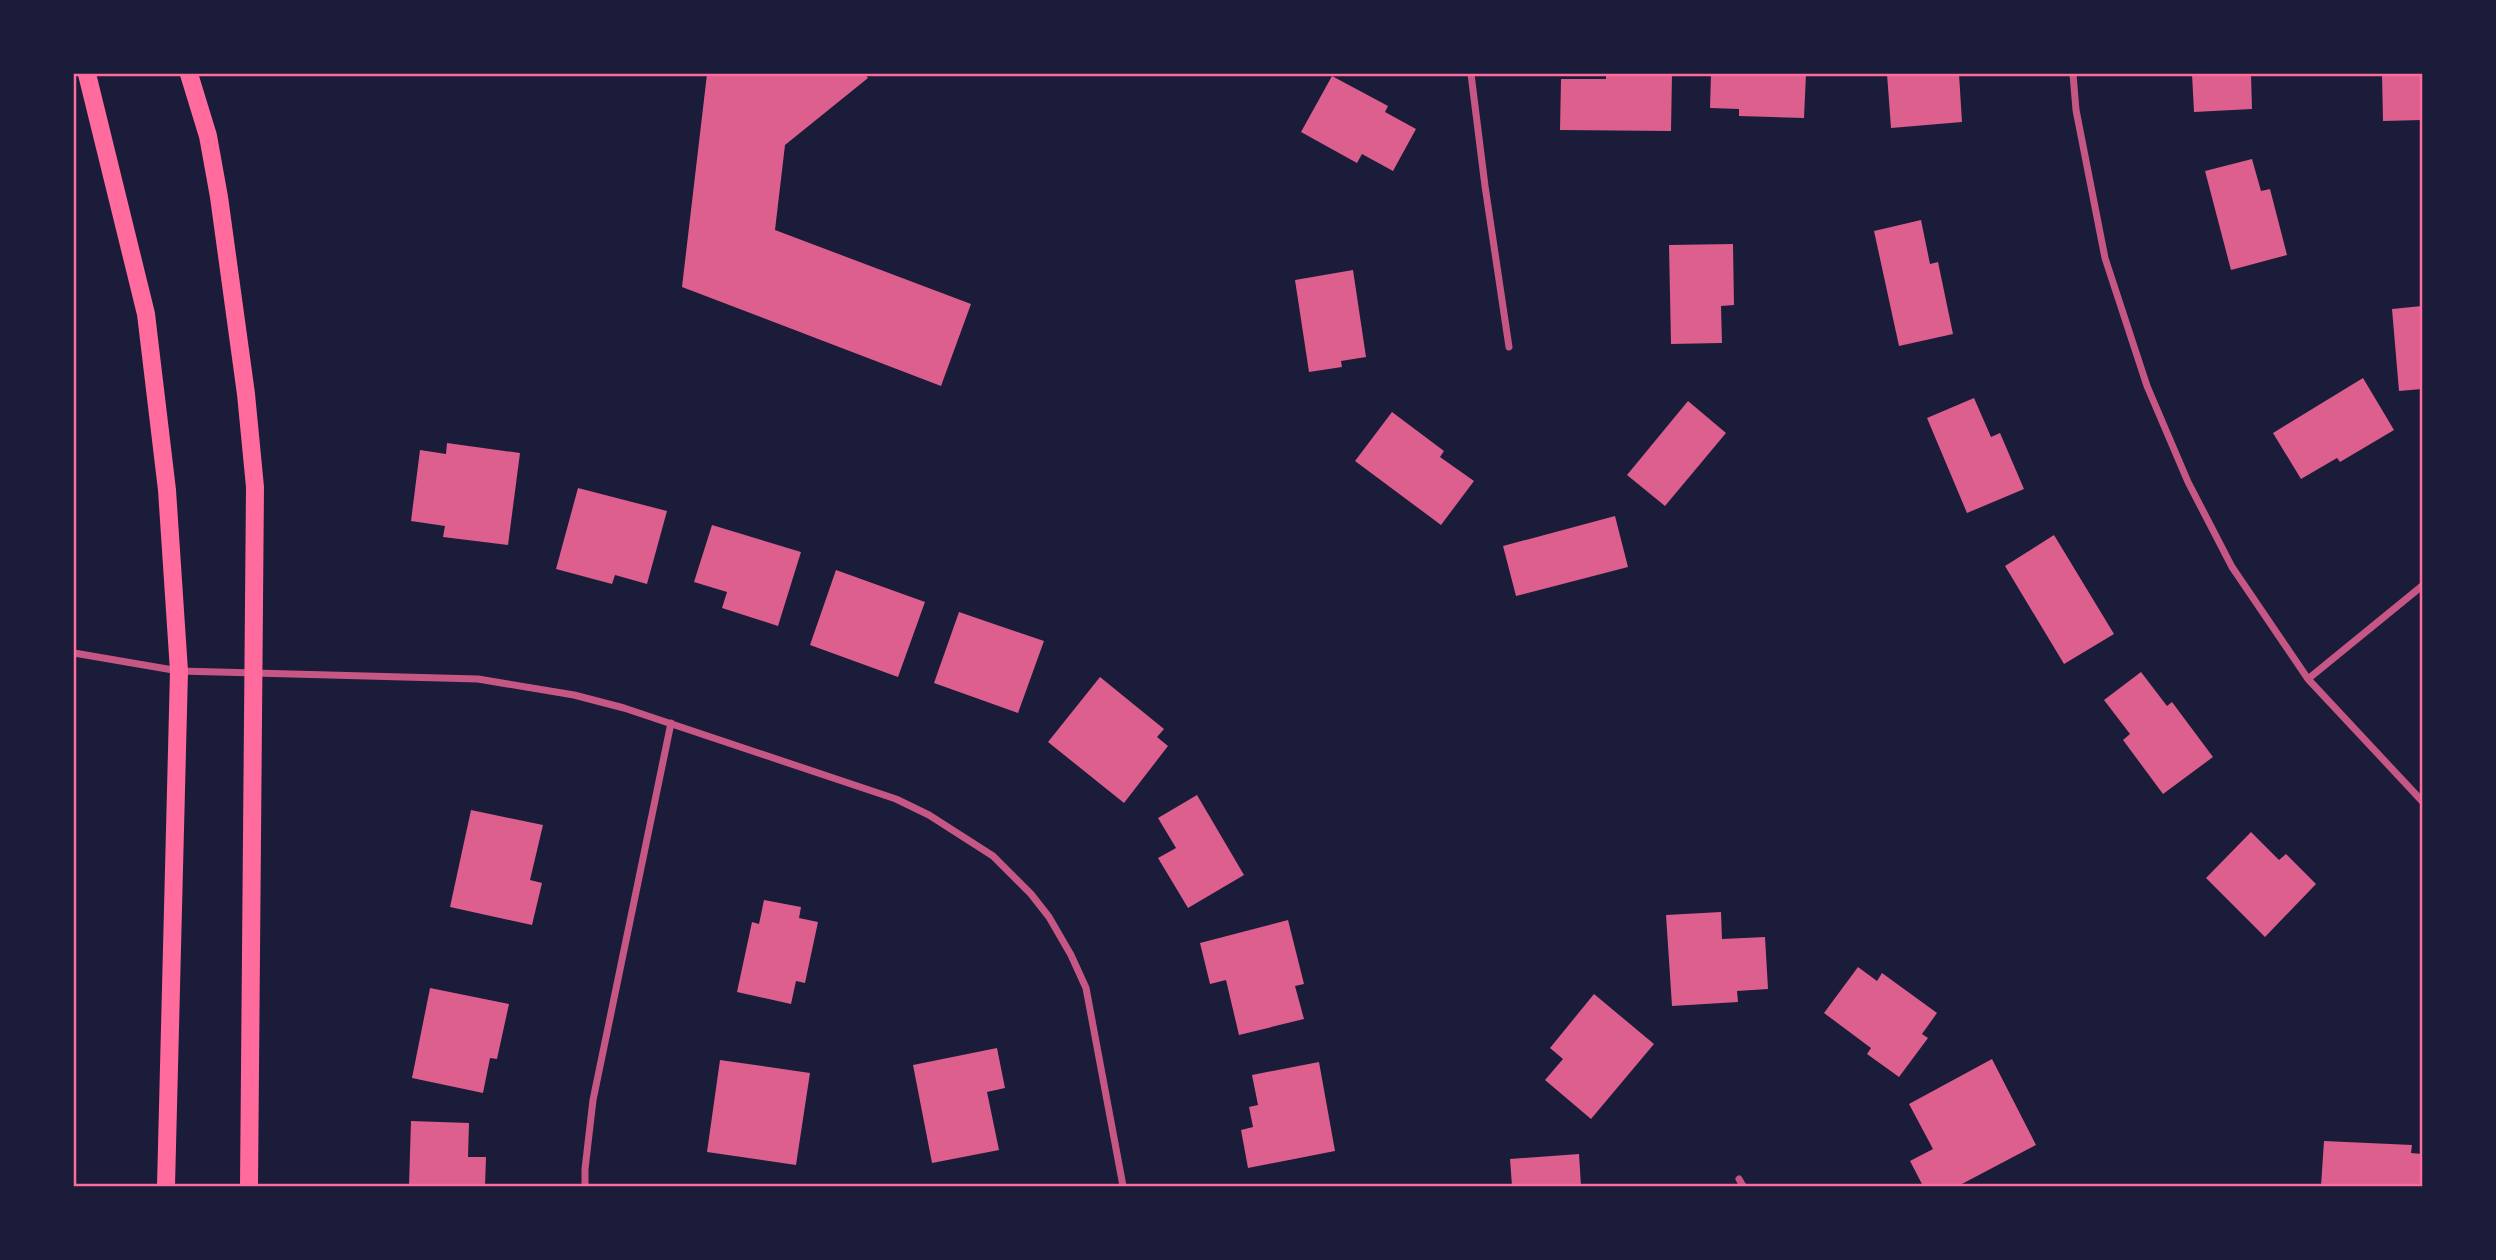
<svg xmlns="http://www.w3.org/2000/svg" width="2496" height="1260" font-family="Karla,sans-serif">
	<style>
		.building { fill: #dd5f8e }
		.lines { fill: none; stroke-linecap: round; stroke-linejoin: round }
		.minor { stroke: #c65784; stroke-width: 7 }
		.primary { stroke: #ff6b9d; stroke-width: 18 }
		.neatline { fill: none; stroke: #ff6b9d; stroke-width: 2.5 }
	</style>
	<rect width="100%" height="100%" fill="#1b1b3a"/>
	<path class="building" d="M707 74H865L868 78 785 145 775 230 971 304 941 386 682 287Z
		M1606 74H1672L1671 131 1560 130 1561 79H1606Z
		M1711 74H1806L1804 118 1739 116V109L1710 108Z
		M1887 74H1959L1962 122 1891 128Z
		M2192 74H2251L2252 109 2194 112Z
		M2382 74H2422V120L2383 121Z
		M1332 76 1388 106 1385 112 1416 129 1393 171 1362 154 1357 163 1301 132Z
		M2252 159 2261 191 2270 189 2287 255 2231 270 2205 171Z
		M1921 220 1930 264 1938 262 1953 334 1899 346 1874 231Z
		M1733 244 1734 305 1721 306 1722 343 1671 344 1669 245Z
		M1353 270 1366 357 1341 361 1342 367 1309 372 1295 280Z
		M2422 306V389L2399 391 2392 309Z
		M2363 378 2394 430 2340 462 2337 458 2301 479 2273 433Z
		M1974 398 1991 437 2000 433 2024 489 1967 513 1927 418Z
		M1688 401 1726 433 1665 506 1627 475Z
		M1392 412 1444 451 1440 457 1474 481 1441 525 1355 461Z
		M447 443 520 453 508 545 443 537 445 526 411 521 420 450 446 454Z
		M578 488 667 511 647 584 615 575 612 584 556 569Z
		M1615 516 1628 567 1516 596 1503 546Z
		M712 525 801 552 778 626 722 608 727 592 694 582Z
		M2054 535 2114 634 2064 664 2005 566Z
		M836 570 925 602 898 677 810 645Z
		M959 612 1044 641 1018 713 934 683Z
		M2141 672 2167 706 2172 702 2213 757 2163 794 2123 740 2130 734 2104 700Z
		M1100 677 1164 729 1157 737 1168 746 1124 803 1048 742Z
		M1197 795 1244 875 1188 908 1158 858 1176 848 1158 818Z
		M471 810 543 825 530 880 542 883 532 925 450 907Z
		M2251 832 2279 860 2286 854 2316 884 2265 937 2206 878Z
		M764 900 801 907 799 918 818 922 805 983 796 981 791 1004 737 992 752 922 759 924Z
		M1721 912 1722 939 1765 937 1768 989 1737 991 1738 1002 1672 1006 1666 915Z
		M1288 920 1304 984 1295 986 1304 1019 1239 1035 1226 980 1210 984 1200 943Z
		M1858 967 1877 981 1882 973 1937 1013 1922 1034 1928 1038 1899 1077 1867 1054 1871 1048 1824 1013Z
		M430 988 509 1004 497 1059 490 1058 483 1093 412 1078Z
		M1594 994 1654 1044 1591 1119 1545 1080 1563 1059 1550 1048Z
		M997 1048 1005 1088 987 1092 999 1150 932 1163 913 1065Z
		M1992 1059 2036 1145 1958 1186H1923L1910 1161 1933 1149 1909 1104Z
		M720 1060 810 1073 796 1165 707 1152Z
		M1319 1062 1335 1151 1248 1168 1241 1130 1253 1127 1249 1107 1258 1105 1252 1075Z
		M411 1121 469 1123 468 1157H486L485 1186H409Z
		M2324 1141 2412 1145 2411 1153 2422 1154V1186H2321Z
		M1579 1154 1581 1186H1512L1510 1159Z"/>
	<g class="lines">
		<path class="minor" d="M1471 74 1485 186 1509 347
			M2073 74 2076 110 2105 258 2147 386 2188 482 2232 567 2308 679 2422 801
			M74 653 179 671 478 679 574 695 624 708 896 799 929 815 993 856 1031 894 1049 917 1071 955 1086 988 1123 1186
			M2308 679 2422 586
			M1739 1179 1743 1186
			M585 1186V1169L593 1100 671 723"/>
		<path class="primary" d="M87 74 146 314 167 490 179 671 166 1186
			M189 74 208 136 219 197 246 394 255 487 249 1186"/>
	</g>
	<rect width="2496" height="1260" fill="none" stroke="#1b1b3a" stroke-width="150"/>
	<rect x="75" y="75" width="2346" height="1110" class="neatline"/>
</svg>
